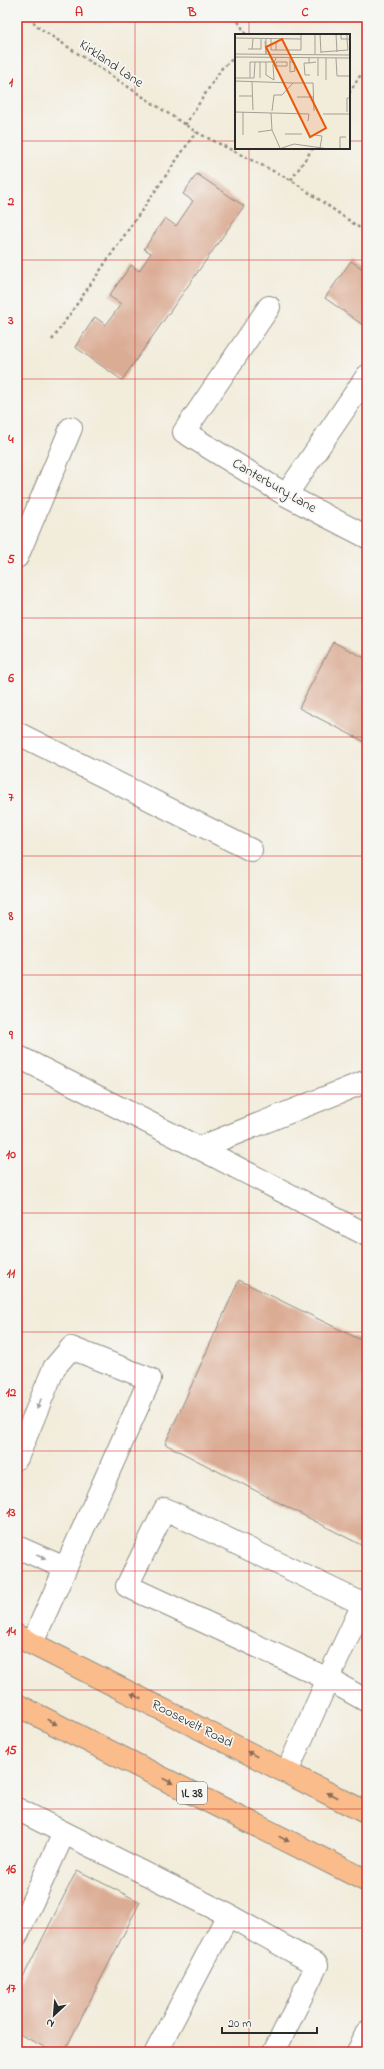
<svg xmlns="http://www.w3.org/2000/svg" width="384" height="2069" font-family="'Indie Flower',sans-serif">
	<style>
		.building { fill: #dbac94 }
		.lines { fill: none; stroke-linecap: round; stroke-linejoin: round }
		.minor-casing { stroke: #8e8c83; stroke-width: 24 }
		.major-casing { stroke: #8e8c83; stroke-width: 24 }
		.path { stroke: #8e8c83; stroke-width: 2.5; stroke-dasharray: 3 3; stroke-linecap: butt }
		.minor { stroke: #fff; stroke-width: 22 }
		.major { stroke: #fabc8b; stroke-width: 22 }
		.oneway { fill: #a0a0a0 }
		.oneway2 { fill: #886c56 }
		.grid { fill: none; stroke: #d62828; stroke-width: 1; stroke-opacity: 0.55 }
		.labels { text-anchor: middle; dominant-baseline: central; stroke-width: 3.5; stroke-linejoin: round; paint-order: stroke }
		.shield { fill: #f6f6f2; stroke: #686867; stroke-width: 1 }
		.shield-label { font-size: 13px; font-weight: bold; fill: #2b2b2b }
		.street-label { font-size: 14px; fill: #2b2b2b; stroke: #f6f6f2 }
		.inset-road { fill: none; stroke: #a29f95; stroke-width: 1 }
		.view { fill: #e8590c; fill-opacity: 0.15; stroke: #e8590c; stroke-width: 2 }
		.inset-edge { fill: none; stroke: #2b2b2b; stroke-width: 2 }
		.neatline { fill: none; stroke: #d62828; stroke-width: 1.5 }
		.grid-label { font-size: 13px; text-anchor: middle; font-weight: bold; fill: #d62828 }
	</style>
	<rect width="100%" height="100%" fill="#f6f6f2"/>
	<filter id="ink" filterUnits="userSpaceOnUse"><feTurbulence type="fractalNoise" baseFrequency=".025" numOctaves="2"/><feDisplacementMap in="SourceGraphic" scale="8" xChannelSelector="R" yChannelSelector="G"/><feConvolveMatrix kernelMatrix="1 2 1 2 8 2 1 2 1" color-interpolation-filters="sRGB"/></filter>
	<filter id="wash" filterUnits="userSpaceOnUse"><feTurbulence type="fractalNoise" baseFrequency=".012" numOctaves="4" result="noise"/><feDisplacementMap in="SourceGraphic" scale="16" xChannelSelector="R" yChannelSelector="G"/><feGaussianBlur stdDeviation="0.9" result="paint"/><feColorMatrix in="noise" values="0 0 0 0 0 0 0 0 0 0 0 0 0 0 0 0 0 1.4 0 .05"/><feComposite in="paint" operator="in"/></filter>
	<g filter="url(#wash)">
		<rect width="100%" height="100%" fill="#f2ecdb"/>
		<g id="blocks">
			<path class="building" d="M197 174 244 206 122 380 75 347 95 317 106 325 121 304 109 296 131 265 139 271 151 253 144 249 165 218 176 226 193 201 183 194Z
				M351 261 367 272V328L325 298Z
				M333 642 367 659V743L299 708Z
				M239 1280 367 1343V1548L165 1444Z
				M77 1870 140 1902 64 2052H54L17 2033V1989Z"/>
		</g>
	</g>
	<g filter="url(#ink)">
		<use href="#blocks" fill-opacity="0" stroke="#8e8c83" stroke-width="1"/>
		<g class="lines">
			<g class="minor-casing">
				<path id="minor" d="M269 307 184 432 286 495 367 537
					M286 495 367 376
					M17 557 71 428
					M17 733 251 850
					M17 1056 199 1148 367 1081
					M199 1148 367 1235
					M17 1458 54 1368 71 1348 150 1379 32 1643
					M165 1509 363 1604 328 1679 127 1586Z
					M17 1547 65 1568
					M287 1772 328 1679 367 1701
					M17 1809 228 1915
					M17 1935 64 1833
					M156 2052 228 1915 317 1965 274 2052
					M358 2052 367 2032"/>
			</g>
			<g class="major-casing">
				<path id="major" d="M17 1636 367 1813
					M17 1705 367 1881"/>
			</g>
			<path class="path" d="M29 17 38 27 196 132 291 180 367 233
				M234 17 240 24 246 35
				M349 93 367 65
				M185 125 222 68 236 56
				M291 180 313 148
				M52 340 196 132"/>
			<use href="#minor" class="minor"/>
			<use href="#major" class="major"/>
		</g>
		<defs><path id="oneway-solid" d="M-6-.8H1V-3.2L6.5 0L1 3.2V.8H-6Z"/></defs>
		<g class="oneway">
			<use href="#oneway-solid" transform="translate(39 1404) rotate(112)"/>
			<use href="#oneway-solid" transform="translate(41 1557) rotate(24)"/>
		</g>
		<g class="oneway2">
			<use href="#oneway-solid" transform="translate(136 1696) rotate(-153)"/>
			<use href="#oneway-solid" transform="translate(52 1722) rotate(27)"/>
			<use href="#oneway-solid" transform="translate(252 1754) rotate(-153)"/>
			<use href="#oneway-solid" transform="translate(168 1781) rotate(27)"/>
			<use href="#oneway-solid" transform="translate(332 1795) rotate(-153)"/>
			<use href="#oneway-solid" transform="translate(284 1839) rotate(27)"/>
		</g>
	</g>
	<path class="grid" d="M135 17V2052M249 17V35M17 141H236M349 141H367M249 148V2052M17 260H367M17 379H367M17 498H367M17 618H367M17 737H367M17 856H367M17 975H367M17 1094H367M17 1213H367M17 1332H367M17 1451H367M17 1571H367M17 1690H367M17 1809H367M17 1928H367"/>
	<g class="labels">
		<rect class="shield" x="177" y="1782" width="30" height="22" rx="3"/>
		<g class="shield-label">
			<text x="192" y="1793">IL 38</text>
		</g>
		<g class="street-label">
			<text transform="translate(111 64) rotate(34)">Kirkland Lane</text>
			<text transform="translate(274 486) rotate(30)">Canterbury Lane</text>
			<text transform="translate(192 1724) rotate(27)">Roosevelt Road</text>
		</g>
	</g>
	<g transform="translate(235 34)">
		<rect width="115" height="115" fill="#f2ecdb"/>
		<path class="inset-road" d="M80 0V20M85 0 86 19M101 0 102 18M0 4 66 5M31 5V20M36 5V16H41V8M30 7 31 20M13 15H17L18 5M17 15H26V5M41 16H66M66 16V0M86 18 113 16 112 5V0H106V5H115M0 20 115 21M0 23 115 24M55 24V38L60 37 59 28H55M74 24V29L81 28M83 24V42M91 24V46M101 24 102 42H115M31 28V41L39 46 38 31 41 24M41 28H52V32H41ZM74 29H69L70 41H75M0 44H15V28H39M15 44H19L20 28M25 44V28M0 47 58 49M17 48 18 76M4 62H17M62 63H78M37 77 39 61H47L58 49H78L79 77M0 78 74 80 73 87M8 78V101M112 78V64H115M36 79 37 96 45 114M88 80H115M23 98 37 96M50 100H67M80 101 87 102 85 114M44 115 59 110 94 115M105 115V103H111"/>
		<path class="view" d="M47 5 91 94 75 103 31 13Z"/>
		<rect width="115" height="115" class="inset-edge"/>
	</g>
	<rect width="384" height="2069" fill="none" stroke="#f6f6f2" stroke-width="44"/>
	<g transform="translate(54 2015) rotate(206)" stroke="#f6f6f2" stroke-width="3" paint-order="stroke">
	<path d="M0-3L7 15L0 10L-7 15Z" fill="#2b2b2b"/>
	<text y="-6" font-size="11" font-weight="bold" text-anchor="middle" fill="#2b2b2b">N</text>
	</g>
	<path d="M222 2027v6h95v-6" fill="none" stroke="#2b2b2b" stroke-width="2"/>
	<text x="228" y="2027" font-size="12" fill="#2b2b2b" stroke="#f6f6f2" stroke-width="3" paint-order="stroke">20 m</text>
	<rect x="22" y="22" width="340" height="2025" class="neatline"/>
	<g class="grid-label">
		<text x="79" y="16">A</text>
		<text x="192" y="16">B</text>
		<text x="305" y="16">C</text>
		<text x="11" y="86">1</text>
		<text x="11" y="205">2</text>
		<text x="11" y="324">3</text>
		<text x="11" y="443">4</text>
		<text x="11" y="563">5</text>
		<text x="11" y="682">6</text>
		<text x="11" y="801">7</text>
		<text x="11" y="920">8</text>
		<text x="11" y="1039">9</text>
		<text x="11" y="1158">10</text>
		<text x="11" y="1277">11</text>
		<text x="11" y="1396">12</text>
		<text x="11" y="1516">13</text>
		<text x="11" y="1635">14</text>
		<text x="11" y="1754">15</text>
		<text x="11" y="1873">16</text>
		<text x="11" y="1992">17</text>
	</g>
</svg>
